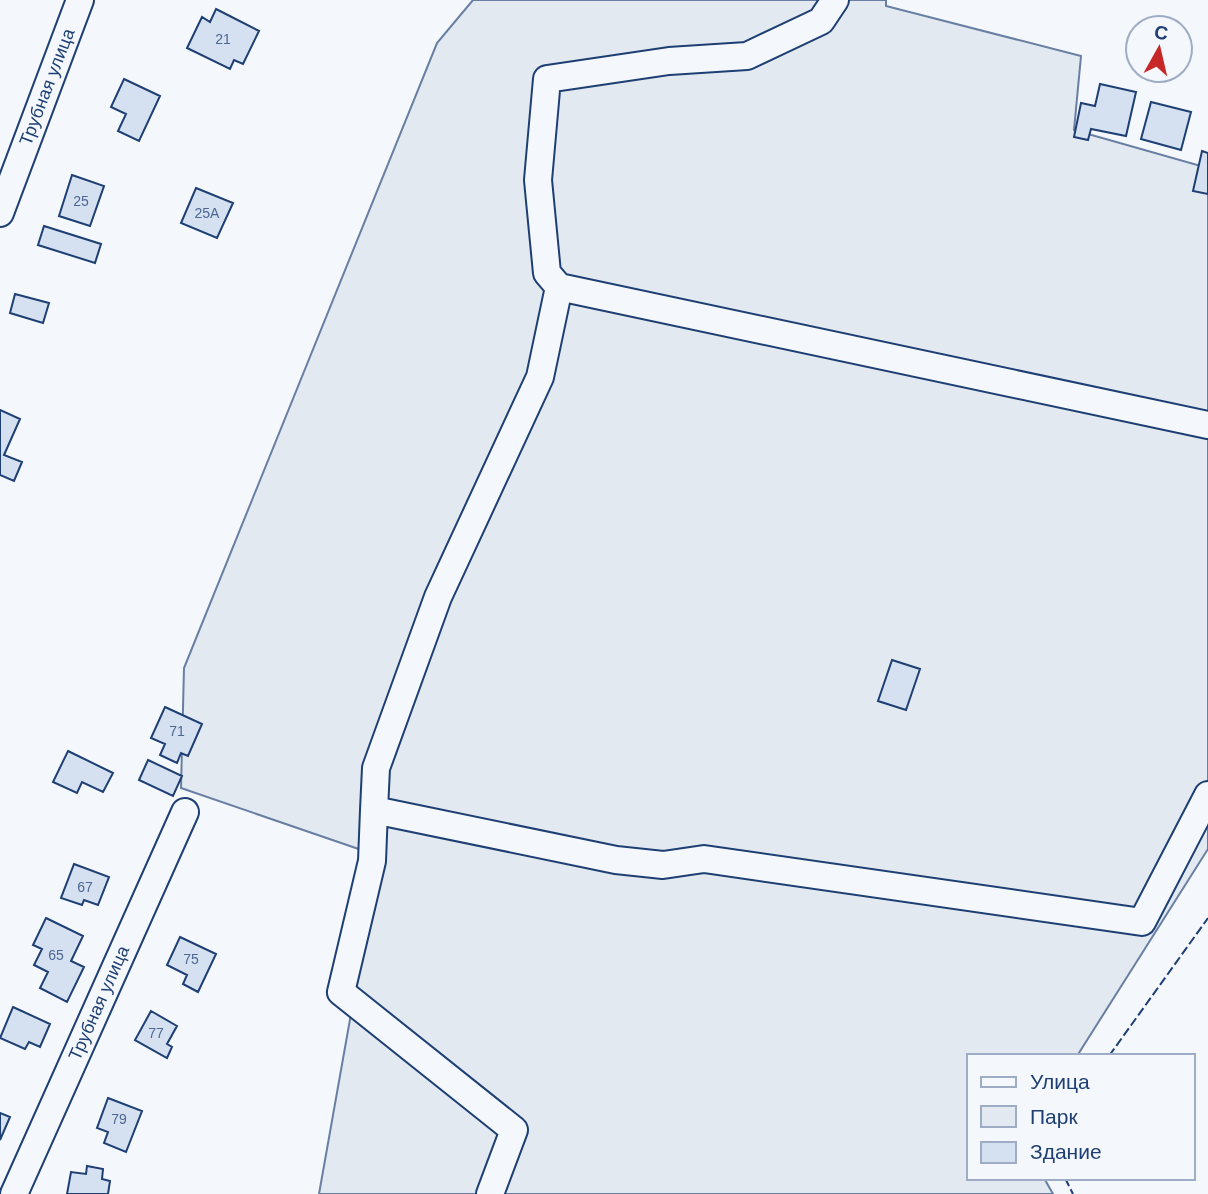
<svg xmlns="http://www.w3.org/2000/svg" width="1208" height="1194" font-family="Arial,sans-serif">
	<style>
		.green { fill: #e3e9f0; stroke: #687fa3; stroke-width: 2 }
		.building { fill: #d5e0f0; stroke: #1d3f73; stroke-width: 2 }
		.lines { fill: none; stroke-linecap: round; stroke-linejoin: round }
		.minor-casing { stroke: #1d3f73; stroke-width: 30 }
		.minor { stroke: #f4f7fb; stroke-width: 26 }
		.fence { stroke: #1d3f73; stroke-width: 2; stroke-dasharray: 9 3.5; stroke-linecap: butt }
		.labels { text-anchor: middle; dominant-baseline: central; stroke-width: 5; stroke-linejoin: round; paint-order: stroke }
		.number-label { font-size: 14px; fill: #4b6792 }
		.street-label { font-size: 18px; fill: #1d3f73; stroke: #f4f7fb }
	</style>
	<rect width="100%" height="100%" fill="#f4f7fb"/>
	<path class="green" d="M473 0H886V6L1081 56 1074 130 1208 168V849L1077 1056H968V1178H1044L1053 1194H319L379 856 181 788 184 668 437 43Z"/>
	<path class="building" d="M216 9 259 31 243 64 234 60 230 69 187 48 202 17 210 22Z
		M124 79 160 96 139 141 118 131 126 114 111 107Z
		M1100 84 1136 92 1126 136 1091 129 1088 140 1074 137 1081 103 1095 106Z
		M1151 102 1191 112 1181 150 1141 139Z
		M1202 151 1208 153V194L1193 191Z
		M72 175 104 186 90 226 59 216Z
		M196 188 233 203 217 238 181 223Z
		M44 226 101 244 95 263 38 245Z
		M15 294 49 303 43 323 10 313Z
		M0 410 20 419 4 455 22 462 14 481 0 475Z
		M892 660 920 669 906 710 878 701Z
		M165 707 202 724 188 756 181 753 177 763 160 755 165 744 151 738Z
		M68 751 113 773 103 792 82 782 77 793 53 782Z
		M148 760 182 776 173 796 139 780Z
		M74 864 109 877 98 905 84 900 82 905 61 898Z
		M46 918 83 936 71 961 84 967 67 1002 40 988 48 972 34 965 42 949 33 945Z
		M180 937 216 954 198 992 183 984 187 975 167 965Z
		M13 1007 50 1024 40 1047 29 1042 25 1049 0 1038Z
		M151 1011 177 1026 167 1044 172 1047 167 1058 135 1040Z
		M108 1098 142 1111 126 1152 104 1143 108 1132 97 1128Z
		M0 1113 10 1117 0 1140Z
		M87 1166 103 1169 102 1179 110 1181 108 1194H67L71 1172 86 1174Z"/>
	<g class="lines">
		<g class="minor-casing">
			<path id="minor" d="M835 0 821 21 747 56 669 61 547 79 538 180 547 273 559 287 1208 425
				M0 213 80 0
				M559 287 540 377 438 597 376 768 374 810 616 860 663 865 704 859 1142 922 1208 795
				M374 810 372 861 341 992 514 1130 490 1194
				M14 1194 185 812"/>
		</g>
		<use href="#minor" class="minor"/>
		<path class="fence" d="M1109 1056 1208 918
			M1065 1178 1073 1194"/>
	</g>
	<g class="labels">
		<g class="number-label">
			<text x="223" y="39">21</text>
			<text x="81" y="201">25</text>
			<text x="207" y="213">25А</text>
			<text x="177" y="731">71</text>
			<text x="85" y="887">67</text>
			<text x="56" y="955">65</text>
			<text x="191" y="959">75</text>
			<text x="156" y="1033">77</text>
			<text x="119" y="1119">79</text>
		</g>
		<g class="street-label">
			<text transform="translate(47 87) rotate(-69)">Трубная улица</text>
			<text transform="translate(99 1003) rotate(-66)">Трубная улица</text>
		</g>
	</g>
	<rect x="967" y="1054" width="228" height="126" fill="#f4f7fb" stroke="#9eadc5" stroke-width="2"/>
	<rect x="981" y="1077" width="35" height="10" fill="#f4f7fb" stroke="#9eadc5" stroke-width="2"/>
	<text x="1030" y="1089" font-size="21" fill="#1d3f73">Улица</text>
	<rect x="981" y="1106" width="35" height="21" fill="#e3e9f0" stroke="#9eadc5" stroke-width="2"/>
	<text x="1030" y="1124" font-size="21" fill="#1d3f73">Парк</text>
	<rect x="981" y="1142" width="35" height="21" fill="#d5e0f0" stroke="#9eadc5" stroke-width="2"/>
	<text x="1030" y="1159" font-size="21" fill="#1d3f73">Здание</text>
	<g transform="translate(1159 49) rotate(8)"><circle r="33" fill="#f4f7fb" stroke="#9eadc5" stroke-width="2"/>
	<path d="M0-5L12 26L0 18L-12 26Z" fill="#c62828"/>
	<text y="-10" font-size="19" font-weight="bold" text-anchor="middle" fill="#1d3f73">С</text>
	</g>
</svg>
